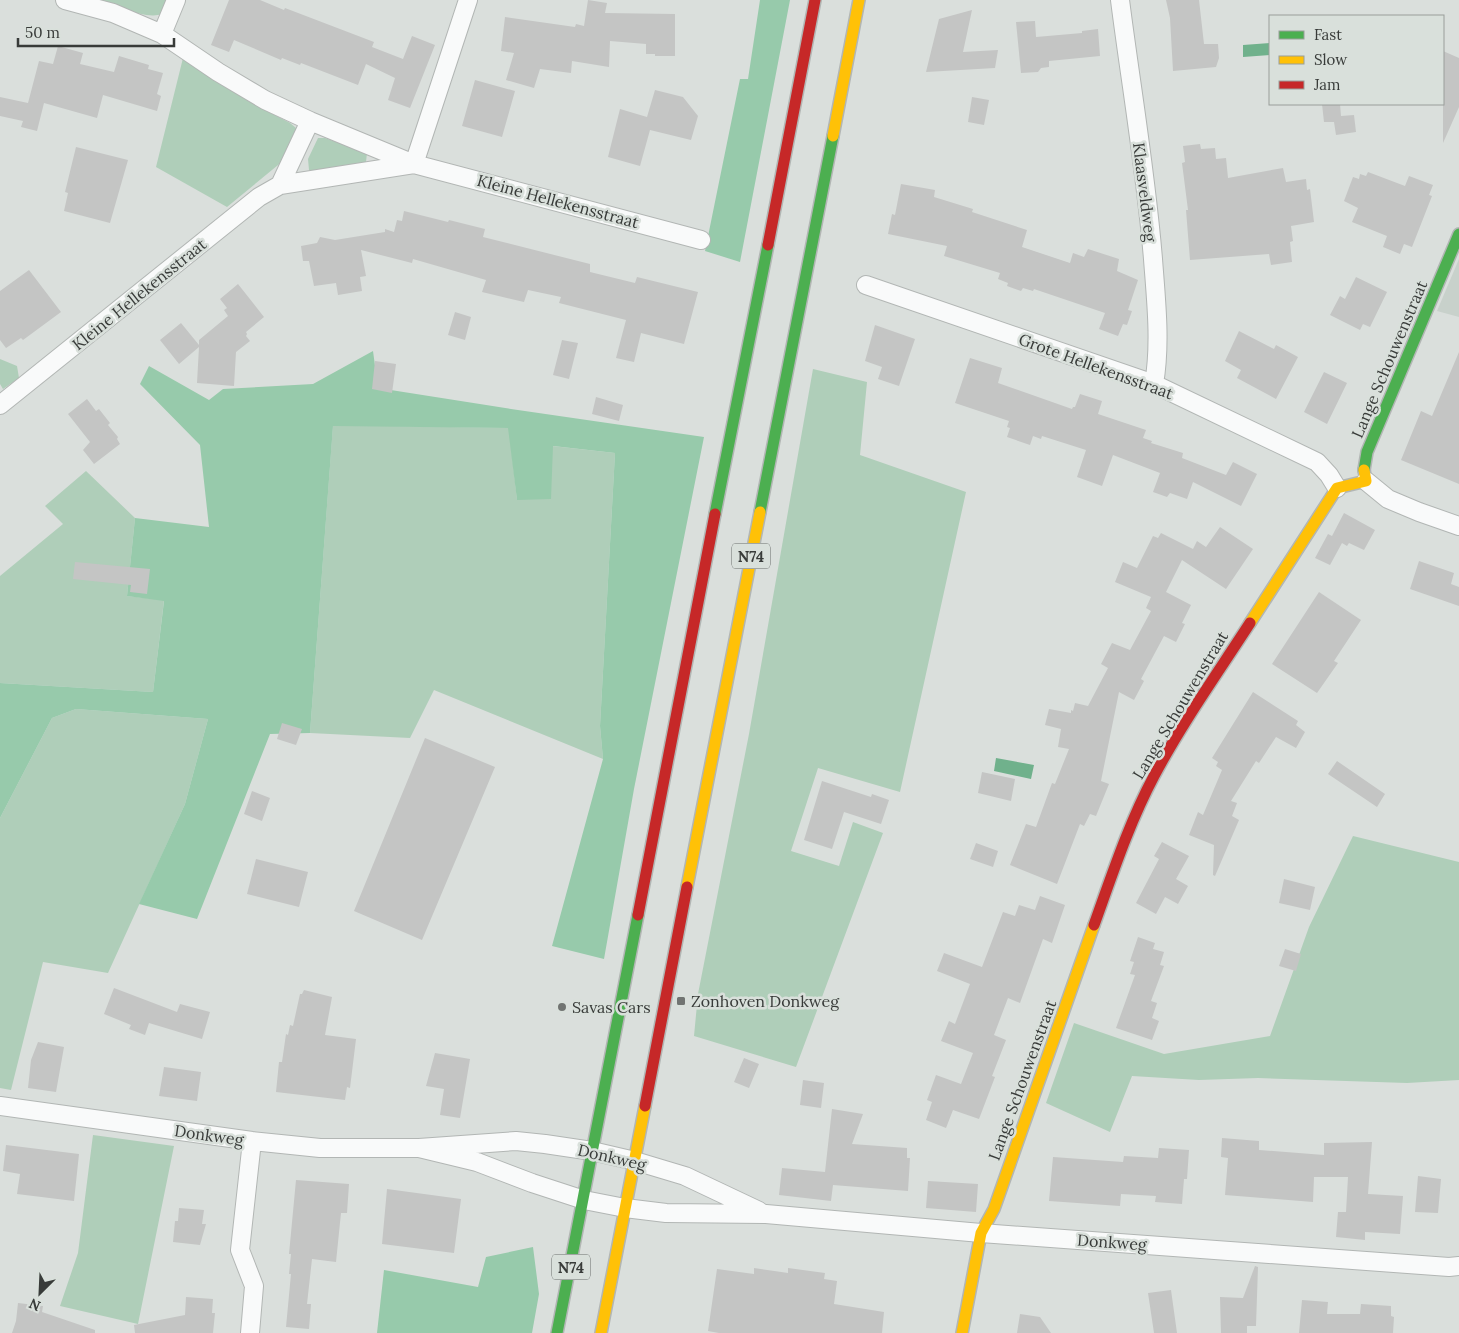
<svg xmlns="http://www.w3.org/2000/svg" width="1459" height="1333" font-family="Lora,serif">
	<style>
		.built { fill: #c8d1cb }
		.green { fill: #afceb9 }
		.forest { fill: #97caab }
		.water { fill: #70b18c }
		.building { fill: #c4c5c4 }
		.lines { fill: none; stroke-linecap: round; stroke-linejoin: round }
		.street-casing { stroke: #b2b6b4; stroke-width: 20 }
		.fast-casing { stroke: #b2b6b4; stroke-width: 14 }
		.slow-casing { stroke: #b2b6b4; stroke-width: 14 }
		.jam-casing { stroke: #b2b6b4; stroke-width: 14 }
		.street { stroke: #f9fafa; stroke-width: 18 }
		.fast { stroke: #4caf50; stroke-width: 11 }
		.slow { stroke: #ffc107; stroke-width: 11 }
		.jam { stroke: #c62828; stroke-width: 11 }
		.poi-dot { fill: #717472; stroke: #d9e0db; stroke-width: 2 }
		.labels { text-anchor: middle; dominant-baseline: central; stroke-width: 5; stroke-linejoin: round; paint-order: stroke }
		.shield { fill: #d9e0db; stroke: #686c6a; stroke-width: 1 }
		.shield-label { font-size: 15px; font-weight: bold; fill: #383b39 }
		.street-label { font-size: 16px; fill: #383b39; stroke: #d9e0db }
		.poi-label { font-size: 16px; fill: #383b39; stroke: #d9e0db; text-anchor: start }
	</style>
	<rect width="100%" height="100%" fill="#dadfdc"/>
	<path class="built" d="M1459 259V317L1437 311Z"/>
	<path class="green" d="M97 0H168L162 14C146 20 114 5 97 0Z
		M183 58 248 101 290 123 296 128 297 137 289 156 227 207 156 167Z
		M318 138H325L367 153 366 162 314 173 309 170 308 159Z
		M0 359 17 366 19 378 3 389 0 384Z
		M813 369 867 382 860 455 966 492 900 792 818 768 791 851 839 866 853 822 883 833 796 1067 694 1036 698 994 749 734Z
		M333 425 509 428 517 500 552 446 615 453 600 726 603 759 434 690 410 738 310 733Z
		M86 471 135 518 127 596 164 600 153 692 0 683V576L63 524 45 506Z
		M76 709 208 719 185 804 108 973 43 962 11 1090 0 1088V818L52 718Z
		M1353 836 1459 862V1080L1407 1083 1258 1078 1199 1080 1132 1076 1110 1132 1046 1103 1074 1023 1164 1054 1270 1036 1309 927Z
		M93 1135 174 1146 138 1324 60 1306 78 1253Z"/>
	<path class="forest" d="M760 0H790L740 262 705 251 740 79H748Z
		M373 351 378 388 511 409 704 437 634 789 604 959 552 946 603 759 600 726 615 453 553 446 551 499 517 500 508 428 333 426 310 733 270 734 197 919 139 904 185 804 208 719 76 709 52 718 0 818V683L153 692 164 601 127 596 135 518 209 527 200 445 140 384 149 366 209 400 223 389 313 384Z
		M533 1247 539 1294 532 1333H377L384 1270 478 1287 486 1257Z"/>
	<path class="water" d="M1270 43V55L1243 57V45Z
		M996 758 1034 765 1031 779 994 771Z"/>
	<path class="building" d="M229 0H260L284 10 285 8 374 42 372 47 403 59 412 36 435 45 410 108 388 100 395 78 366 64 358 85 301 63 300 65 282 58 281 60 234 40 229 52 211 45Z
		M588 0 607 3 605 13 675 14V56H655V54H646V44L610 41 609 67 572 61 571 73 540 69 534 88 506 80 514 53 501 51 505 17 575 27 576 24 584 26Z
		M1166 0H1199L1204 44H1218L1219 58 1216 67 1173 71 1170 18Z
		M972 10 963 52 998 50 995 68 926 72 939 19Z
		M1035 21 1036 37 1082 33V31L1098 29 1100 56 1049 61V67L1041 68 1038 72 1021 73 1016 22Z
		M58 46 83 53 80 64 114 72 119 56 149 65 148 69 163 73 157 94 161 96 157 111 103 95 97 118 44 103 37 131 21 127 23 121 0 116V97L28 103 39 61 53 64Z
		M1443 51 1459 58V107L1443 143Z
		M475 80 515 91 502 137 462 126Z
		M655 90 683 97 698 116 691 140 650 130 640 166 608 157 620 109 647 117Z
		M972 97 989 100 984 125 968 122Z
		M1322 104H1340L1341 116 1354 115 1356 132 1336 135 1334 122H1324Z
		M1200 144 1201 149 1215 148 1216 159 1226 158 1228 178 1283 168 1286 182 1306 179 1307 190 1310 189 1314 222 1291 226 1293 241 1290 242 1292 262 1271 265 1269 254 1190 260 1186 210H1188L1182 163 1185 162 1183 146Z
		M76 147 128 160 110 223 64 211 68 193 65 192Z
		M1368 172 1405 186 1409 176 1433 185 1429 195 1432 196 1412 247 1404 244 1400 254 1383 247 1387 236 1352 222 1358 208 1344 201 1353 177 1359 179 1360 174 1366 176Z
		M901 184 935 190 934 197 973 209 972 212 1027 230 1022 247 1070 263 1073 253 1084 257 1088 249 1119 259 1117 271 1138 280 1128 310 1132 311 1127 325 1123 324 1118 336 1099 329 1105 313 1034 289 1033 291 1023 288 1021 291 1007 286 1008 283 998 279 1000 273 944 256 947 246 888 234 892 214 895 215Z
		M404 211 448 222 449 220 485 229 483 237 590 264V272L635 283 637 277 698 292 684 344 641 333 634 362 616 358 626 320 559 303 561 297 528 290 524 302 482 292 486 280 413 259 412 263 361 250 366 276 360 277 362 291 338 295 336 283 314 286 309 261H303L301 246 317 243 320 237 335 240 385 232V229L394 232 397 220 402 221Z
		M29 270 61 312 23 340 21 338 6 348 0 340V291Z
		M1356 277 1387 292 1370 327 1363 324 1360 330 1330 315 1340 296 1345 299Z
		M238 284 264 317 246 332 247 334 246 336 250 341 236 352 234 386 197 383 199 347 179 364 160 340 181 323 199 345V340L228 316 224 310 227 308 220 299Z
		M455 312 471 317 465 340 448 335Z
		M875 325 915 339 899 386 878 379 882 367 865 361Z
		M1239 331 1274 349 1276 345 1298 357 1276 399 1237 378 1241 370 1225 361Z
		M562 340 578 343 569 379 553 375Z
		M1459 352V484L1401 460 1421 411 1432 416Z
		M970 358 1002 368 998 383 1072 409 1073 407H1075L1080 394 1102 401 1098 414 1146 430 1143 438 1152 441 1151 443 1183 453 1182 458 1226 475 1233 462 1257 474 1241 506 1193 482 1187 499 1170 493 1167 497 1153 492 1160 473 1113 455 1102 486 1077 477 1086 450 1042 436 1041 439 1033 436 1030 445 1007 437 1010 428 1007 427 1009 421 955 403Z
		M375 361 396 364 392 393 372 389Z
		M1324 372 1347 383 1327 424 1304 412Z
		M596 397 623 405 619 421 592 414Z
		M87 399 96 411 99 409 110 423 108 425 118 437 117 439 120 444 94 464 83 450 90 442 68 414Z
		M1344 513 1375 530 1364 550 1349 543 1347 546 1342 543 1330 565 1315 558 1328 534 1332 536Z
		M1220 527 1253 549 1226 589 1182 560 1166 592 1191 605 1182 623 1185 624 1176 642 1164 636 1141 679 1144 681 1134 700 1119 692 1101 781 1109 784 1096 816 1090 814 1084 826 1080 824 1057 884 1010 865 1026 824 1036 827 1052 783 1055 784 1069 749 1058 747 1061 729 1045 725 1049 709 1071 713V710L1073 711 1075 703 1088 706 1108 668 1101 664 1112 643 1130 650 1151 611 1146 608 1151 597 1115 582 1123 562 1137 568 1153 536 1158 538 1161 533 1193 549 1197 541 1206 547Z
		M1419 561 1454 573 1451 584 1459 587V606L1410 589Z
		M75 562 150 569 147 594 130 592 131 585 73 579Z
		M1319 592 1361 620 1334 661 1338 663 1317 693 1272 664Z
		M1253 692 1298 721 1296 725 1305 732 1296 748 1276 737 1259 763 1256 761 1231 801 1237 803 1232 816 1239 820 1215 876 1213 875 1214 845 1189 835 1198 812 1203 815 1222 770 1216 766 1218 762 1212 758Z
		M282 723 302 729 296 745 277 739Z
		M425 738 495 767 422 940 354 911Z
		M1337 761 1385 794 1377 807 1328 774Z
		M982 772 1015 779 1011 801 978 793Z
		M822 781 871 797 872 794 889 800 881 824 844 812 832 849 804 840Z
		M252 791 270 798 262 821 244 814Z
		M1162 842 1189 856 1176 879 1188 886 1178 904 1165 897 1156 914 1136 903 1159 859 1154 856Z
		M976 843 998 851 993 867 970 859Z
		M256 859 308 872 299 907 247 894Z
		M1284 879 1315 887 1310 910 1279 903Z
		M1040 896 1065 905 1052 943 1043 939 1020 1003 1008 998 994 1035 1006 1040 992 1076 995 1077 979 1119 953 1110 946 1128 926 1120 932 1102 927 1100 936 1075 961 1084 973 1053 941 1041 949 1021 955 1024 970 984 937 971 944 953 982 967 1003 912 1015 916 1019 905 1035 910Z
		M1138 937 1155 943 1153 949 1164 952 1160 965 1164 966 1151 1001 1157 1003 1152 1018 1159 1021 1152 1040 1116 1028 1135 975 1130 974 1134 962 1130 961Z
		M1285 949 1301 954 1296 971 1279 966Z
		M114 988 177 1012 180 1004 210 1012 202 1039 149 1023 145 1035 129 1029 131 1025 104 1014Z
		M304 990 332 997 325 1035 356 1039 350 1088 347 1087 345 1100 276 1092 279 1062H282L286 1034 288 1035 290 1025 293 1026 300 994H302Z
		M38 1042 64 1047 56 1092 28 1088 31 1060Z
		M435 1053 470 1059 460 1118 440 1115 444 1089 426 1086Z
		M744 1058 759 1064 749 1088 734 1082Z
		M164 1067 201 1072 197 1101 159 1096Z
		M803 1080 824 1083 821 1108 800 1105Z
		M832 1109 863 1114 852 1144 907 1148V1158H910L908 1191 833 1185 831 1201 779 1195 782 1168 825 1172Z
		M1222 1138 1259 1141V1150L1324 1155V1143L1372 1142 1368 1194 1403 1196 1400 1234 1365 1232V1240L1336 1237 1338 1212H1346L1348 1177H1314L1313 1202 1225 1195 1228 1158 1221 1157Z
		M6 1145 79 1154 74 1201 17 1194 20 1174 3 1171Z
		M1159 1148 1189 1150 1187 1179H1184L1182 1204 1155 1202 1156 1196 1121 1194 1120 1206 1049 1201 1053 1157 1123 1162 1124 1156 1158 1158Z
		M1418 1176 1441 1179 1438 1213 1415 1212Z
		M296 1180 349 1184 347 1213H341L336 1262 312 1259 307 1304H311L309 1329 286 1327 291 1274H289L291 1254H289Z
		M928 1181 978 1184 976 1212 926 1208Z
		M387 1189 461 1199 454 1253 382 1244Z
		M179 1208 204 1210 202 1224H206L200 1245 173 1242 175 1221H178Z
		M1255 1266 1258 1267 1256 1326H1247V1333H1221L1220 1297 1243 1298Z
		M754 1268 788 1273V1268L825 1273 824 1279 837 1281 834 1304 884 1312 882 1333H719L708 1331 717 1269 754 1274Z
		M1171 1290 1177 1333H1154L1148 1293Z
		M186 1297 213 1299 212 1313H215L213 1333H135L134 1325 185 1315Z
		M1302 1300 1328 1302 1327 1314H1360L1361 1304 1391 1306V1316L1394 1317 1393 1333H1299Z
		M18 1303 43 1306 42 1312 95 1330V1333H12L16 1321Z
		M1020 1314 1040 1317 1051 1333H1017Z"/>
	<g class="lines">
		<g class="street-casing">
			<path id="street" d="M65 0 113 13 162 34 218 72 265 100 310 121 414 164 701 240
				M1120 0C1131 86 1146 172 1153 259 1156 300 1161 343 1154 384
				M162 34 176 0
				M280 185 310 121
				M866 285 1154 384 1317 462 1329 475 1337 488
				M0 405 259 197 280 185 414 164 468 0
				M1366 481 1388 499 1419 512 1459 526
				M0 1106 252 1141 320 1148H419L516 1141 545 1144 592 1151 635 1161 685 1176 759 1211
				M419 1148 477 1162 532 1183 584 1200 625 1208 666 1213 766 1214 981 1233 1449 1267 1459 1266
				M250 1333 254 1286 240 1250 252 1141"/>
		</g>
		<g class="fast-casing">
			<path id="fast" d="M1364 470 1367 452 1459 234
				M760 512 833 136
				M715 514 768 245
				M557 1333 638 915"/>
		</g>
		<g class="slow-casing">
			<path id="slow" d="M833 136 859 0
				M1250 623 1337 488 1366 481 1364 470
				M687 887 760 512
				M601 1333 645 1106
				M962 1333 981 1233 994 1209 1094 925"/>
		</g>
		<g class="jam-casing">
			<path id="jam" d="M768 245 815 0
				M638 915 715 514
				M1094 925C1112 875 1129 823 1154 776 1182 723 1217 674 1250 623
				M645 1106 687 887"/>
		</g>
		<use href="#street" class="street"/>
		<use href="#fast" class="fast"/>
		<use href="#slow" class="slow"/>
		<use href="#jam" class="jam"/>
	</g>
	<g class="poi-dot">
		<rect x="676" y="996" width="10" height="10" rx="2.5"/>
		<circle cx="562" cy="1007" r="5"/>
	</g>
	<g class="labels">
		<g class="shield">
			<rect x="732" y="543.5" width="38" height="25" rx="4"/>
			<rect x="552" y="1254.5" width="38" height="25" rx="4"/>
		</g>
		<g class="shield-label">
			<text x="751" y="556">N74</text>
			<text x="571" y="1267">N74</text>
		</g>
		<g class="street-label">
			<text transform="translate(1145 192) rotate(83)">Klaasveldweg</text>
			<text transform="translate(558 201) rotate(15)">Kleine Hellekensstraat</text>
			<text transform="translate(139 294) rotate(-39)">Kleine Hellekensstraat</text>
			<text transform="translate(1389 359) rotate(-67)">Lange Schouwenstraat</text>
			<text transform="translate(1096 366) rotate(20)">Grote Hellekensstraat</text>
			<text transform="translate(1180 705) rotate(-59)">Lange Schouwenstraat</text>
			<text transform="translate(1022 1080) rotate(-70)">Lange Schouwenstraat</text>
			<text transform="translate(209 1135) rotate(8)">Donkweg</text>
			<text transform="translate(612 1157) rotate(13)">Donkweg</text>
			<text transform="translate(1112 1242) rotate(4)">Donkweg</text>
		</g>
		<g class="poi-label">
			<text x="691" y="1001">Zonhoven Donkweg</text>
			<text x="572" y="1007">Savas Cars</text>
		</g>
	</g>
	<rect x="1269" y="15" width="175" height="90" fill="#d9e0db" stroke="#999e9a"/>
	<rect x="1279" y="31" width="25" height="8" fill="#4caf50" stroke="#999e9a"/>
	<text x="1314" y="40" font-size="15" fill="#383b39">Fast</text>
	<rect x="1279" y="56" width="25" height="8" fill="#ffc107" stroke="#999e9a"/>
	<text x="1314" y="65" font-size="15" fill="#383b39">Slow</text>
	<rect x="1279" y="81" width="25" height="8" fill="#c62828" stroke="#999e9a"/>
	<text x="1314" y="90" font-size="15" fill="#383b39">Jam</text>
	<g transform="translate(40 1293) rotate(204)" stroke="#d9e0db" stroke-width="4" paint-order="stroke">
	<path d="M0-4L9 19L0 12L-9 19Z" fill="#383b39"/>
	<text y="-8" font-size="14" font-weight="bold" text-anchor="middle" fill="#383b39">N</text>
	</g>
	<path d="M18 38v8h156v-8" fill="none" stroke="#383b39" stroke-width="2.5"/>
	<text x="25" y="38" font-size="15" fill="#383b39" stroke="#d9e0db" stroke-width="4" paint-order="stroke">50 m</text>
</svg>
